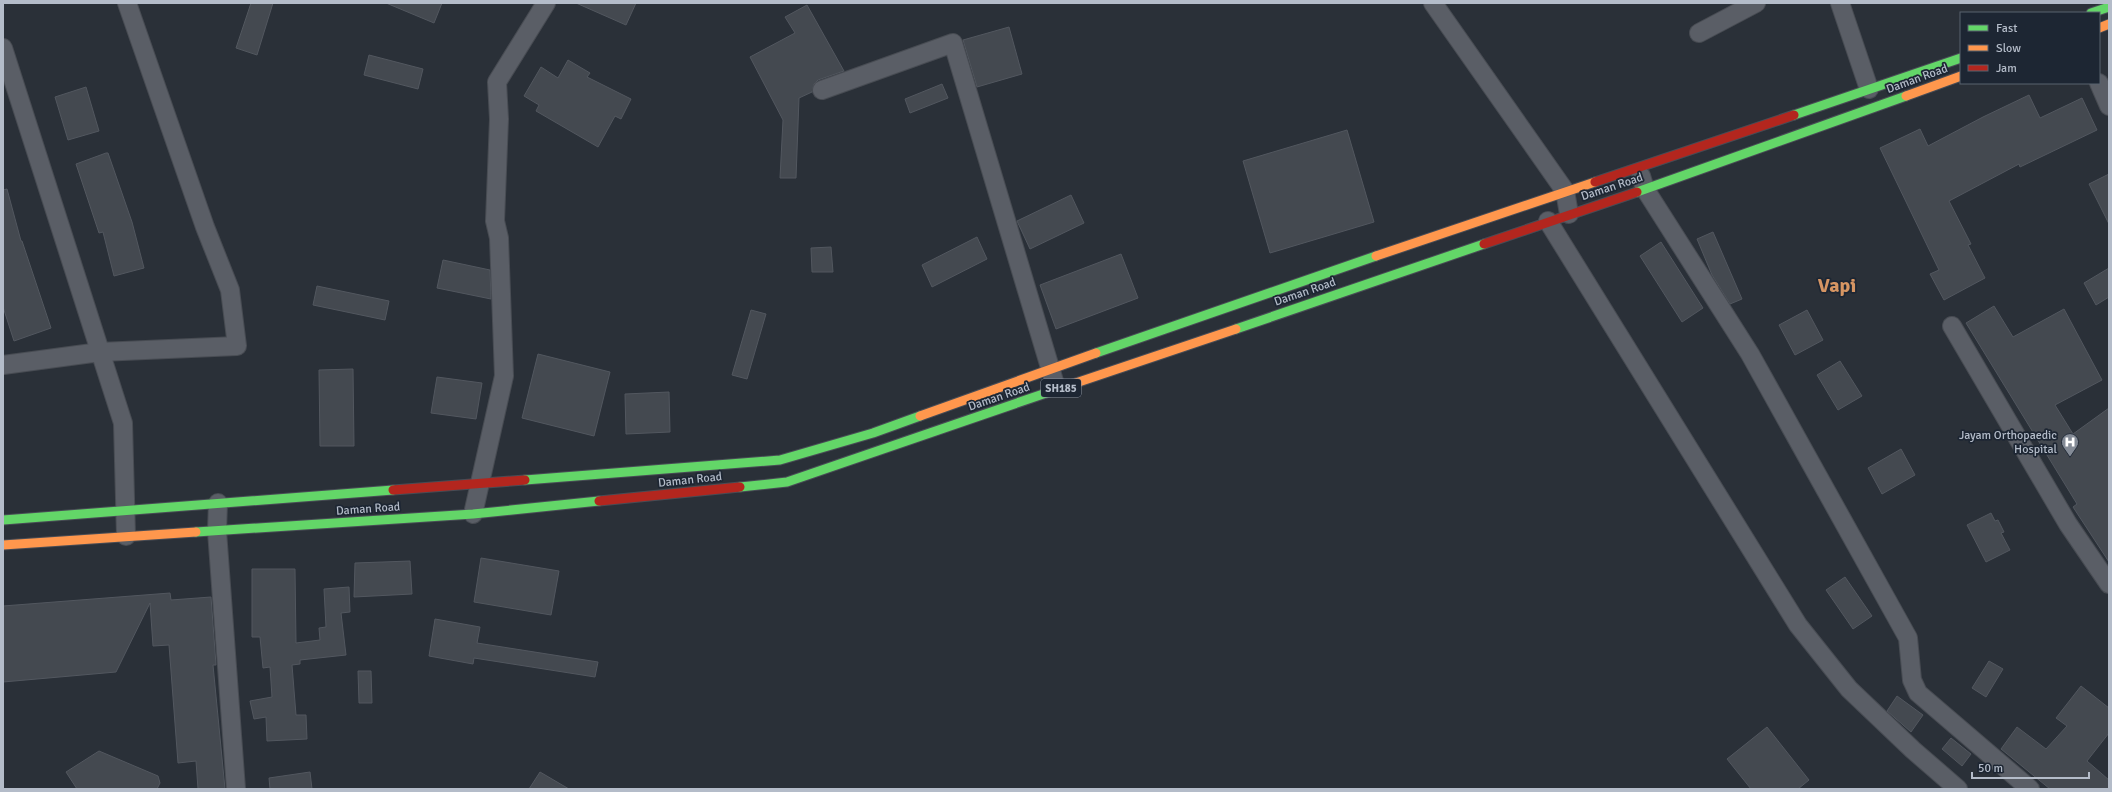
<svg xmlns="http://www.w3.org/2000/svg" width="2112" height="792" font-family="Signika,sans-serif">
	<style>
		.building { fill: #444950; stroke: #52575f }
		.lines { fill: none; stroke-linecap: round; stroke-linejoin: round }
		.street-casing { stroke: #484c53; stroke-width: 20 }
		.fast-casing { stroke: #484c55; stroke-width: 11 }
		.slow-casing { stroke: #484c55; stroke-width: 11 }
		.jam-casing { stroke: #484c55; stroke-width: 11 }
		.street { stroke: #5a5e66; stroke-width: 18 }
		.fast { stroke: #63d668; stroke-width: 9 }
		.slow { stroke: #ff974d; stroke-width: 9 }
		.jam { stroke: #b3261e; stroke-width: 9 }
		.labels { text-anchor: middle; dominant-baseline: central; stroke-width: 3.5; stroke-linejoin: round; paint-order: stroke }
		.shield { fill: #1d2633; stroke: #878f9c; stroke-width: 1 }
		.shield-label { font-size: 11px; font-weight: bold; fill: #b4bcc9 }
		.street-label { font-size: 12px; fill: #b4bcc9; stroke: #1d2633 }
		.poi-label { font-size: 12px; fill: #b4bcc9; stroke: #1d2633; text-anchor: end }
		.town-label { font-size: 20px; font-weight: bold; fill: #d59563; stroke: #1d2633 }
	</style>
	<rect width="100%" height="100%" fill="#2a3038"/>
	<path class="building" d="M251 3H273L257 55 236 48Z
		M386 3H442L434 23Z
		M576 3H636L626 25Z
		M807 5 844 71 818 80 814 84 812 92 799 98 796 178H780L783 120 750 57 795 33 785 17Z
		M1009 27 1022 74 977 87 963 40Z
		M369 55 423 69 418 89 364 75Z
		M568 60 590 73 587 77 631 99 621 119 615 116 598 147 536 111 539 105 524 96 541 67 558 78Z
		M942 84 948 98 910 113 905 99Z
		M86 87 99 131 68 140 55 97Z
		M2029 95 2040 118 2082 98 2097 130 2020 167 2019 164 1949 201 1971 244 1968 245 1985 278 1944 300 1930 274 1939 270 1880 148 1920 129 1928 146 1983 117Z
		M1347 130 1374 222 1270 253 1243 161Z
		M106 153H108L132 222 144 268 114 276 103 232 99 233 76 164Z
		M2109 174V224L2089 184Z
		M7 189 21 241H22L51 328 14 341 3 307V190Z
		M1071 195 1084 223 1030 249 1017 221Z
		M1713 232 1742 299 1730 304 1712 275 1697 239Z
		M977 237 987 259 932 287 922 265Z
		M1661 242 1703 308 1682 322 1640 256Z
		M831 247 833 272H812L811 248Z
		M1121 254 1138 298 1056 329 1040 285Z
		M443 260 490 270 491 299 437 288Z
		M2109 268V297L2096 305 2084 283Z
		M317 286 389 301 385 320 313 305Z
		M1994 306 2013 337 2064 309 2102 380 2055 405 2073 434 2109 408V562L2073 507 2077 504 1966 323Z
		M751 310 766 314 747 379 732 375Z
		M1807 310 1823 340 1795 355 1779 325Z
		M538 354 610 372 594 436 522 418Z
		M1840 361 1862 396 1838 410 1817 375Z
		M353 369 354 446H320L319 370Z
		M437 377 482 383 476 419 431 413Z
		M669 392 670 432 626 434 625 394Z
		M1901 449 1915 475 1882 494 1868 468Z
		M1991 513 1995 521 1998 520 2004 532 2001 533 2010 550 1986 562 1967 525Z
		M481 558 559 571 551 615 474 602Z
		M410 561 412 594 354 597 355 563Z
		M252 569H295L296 643 320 640 319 628 326 627 324 589 349 587 350 612 341 613 346 655 300 660V664L292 665 296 715H306L307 739 267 741 266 717 254 719 250 701 272 697 270 667 263 668 260 637H252Z
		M1845 577 1872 616 1853 629 1826 590Z
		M170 593 171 600 211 597 216 665H213L225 789H198L196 761 178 763 169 645 153 646 150 603 116 672 3 682V606Z
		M435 619 480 627 477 643 598 662 595 677 474 658 473 664 429 656Z
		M1989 661 2003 669 1986 697 1972 688Z
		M358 671H371L372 703H359Z
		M2081 686 2109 708V733L2087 761 2109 780V789H2050L2001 749 2017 727 2046 749 2067 726 2056 718Z
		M1897 696 1923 715 1911 732 1887 711Z
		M1767 727 1809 780 1798 789H1751L1727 759Z
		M1951 738 1971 754 1962 766 1942 749Z
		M99 751 158 776 160 783 157 789H77L66 772Z
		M310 772 312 789H270L269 778Z
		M540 772 569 789H529Z"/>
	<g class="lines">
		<g class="street-casing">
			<path id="street" d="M1433 3 1565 191 1569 214
				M1840 3 1869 89
				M1699 33 1756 3
				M3 48 123 423 126 536
				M2099 83 2109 106
				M822 90 953 43 1054 381
				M1641 176 1645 189 1750 354 1908 638 1912 680 1918 693 2030 789
				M1548 221 1798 625 1849 689 1913 750 1958 789
				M1952 326 2068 524 2109 584
				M3 365 100 352 237 346 230 290 205 227 127 3
				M218 503 217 531 236 789
				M473 514 504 376 499 238 495 221 499 119 497 82 546 3"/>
		</g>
		<g class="fast-casing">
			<path id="fast" d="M2091 13 2109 7
				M1794 115 1961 58
				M1637 192 1906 96
				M1236 329 1484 244
				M1096 353 1376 256
				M525 480 780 460 873 433 920 416
				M740 487 787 482 1052 391
				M3 520 393 490
				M196 532 473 514 599 501"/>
		</g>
		<g class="slow-casing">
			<path id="slow" d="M2099 28 2109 24
				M1906 96 1961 76
				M1376 256 1595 182
				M1052 391 1236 329
				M920 416 1096 353
				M3 545 196 532"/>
		</g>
		<g class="jam-casing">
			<path id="jam" d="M1595 182 1794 115
				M1484 244 1637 192
				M393 490 525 480
				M599 501 740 487"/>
		</g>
		<use href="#street" class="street"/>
		<use href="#fast" class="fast"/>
		<use href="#slow" class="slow"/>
		<use href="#jam" class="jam"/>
	</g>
	<defs>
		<g id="hospital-pin" transform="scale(0.9)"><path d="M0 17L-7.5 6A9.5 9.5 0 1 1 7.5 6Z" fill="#848b96" stroke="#1d2633"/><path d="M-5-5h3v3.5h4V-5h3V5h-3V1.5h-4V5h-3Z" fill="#fff"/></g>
	</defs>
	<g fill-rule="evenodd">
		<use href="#hospital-pin" x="2070" y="442"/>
	</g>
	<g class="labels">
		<rect class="shield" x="1041" y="379" width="40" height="18" rx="3"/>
		<g class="shield-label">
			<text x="1061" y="388">SH185</text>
		</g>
		<g class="street-label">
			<text transform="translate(1917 79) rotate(-20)">Daman Road</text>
			<text transform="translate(1612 187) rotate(-18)">Daman Road</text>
			<text transform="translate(1305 292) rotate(-19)">Daman Road</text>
			<text transform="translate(999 397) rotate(-19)">Daman Road</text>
			<text transform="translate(690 480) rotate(-6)">Daman Road</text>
			<text transform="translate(368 509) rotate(-4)">Daman Road</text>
		</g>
		<g class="poi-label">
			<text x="2057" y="435">Jayam Orthopaedic<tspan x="2057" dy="14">Hospital</tspan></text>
		</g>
		<g class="town-label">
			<text x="1837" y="285">Vapi</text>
		</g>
	</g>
	<rect width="2112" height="792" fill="none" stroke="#b4bcc9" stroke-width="8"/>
	<rect x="1960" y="12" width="140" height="72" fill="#1d2633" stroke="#59626f"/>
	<rect x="1968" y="25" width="20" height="6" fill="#63d668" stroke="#59626f"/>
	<text x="1996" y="32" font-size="12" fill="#b4bcc9">Fast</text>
	<rect x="1968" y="45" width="20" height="6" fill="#ff974d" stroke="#59626f"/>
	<text x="1996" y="52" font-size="12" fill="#b4bcc9">Slow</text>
	<rect x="1968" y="65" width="20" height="6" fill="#b3261e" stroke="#59626f"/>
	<text x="1996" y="72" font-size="12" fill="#b4bcc9">Jam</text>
	<path d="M1972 772v6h117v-6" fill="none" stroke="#b4bcc9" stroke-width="2"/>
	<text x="1978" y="772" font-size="12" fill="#b4bcc9" stroke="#1d2633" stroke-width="3" paint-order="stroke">50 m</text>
</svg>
